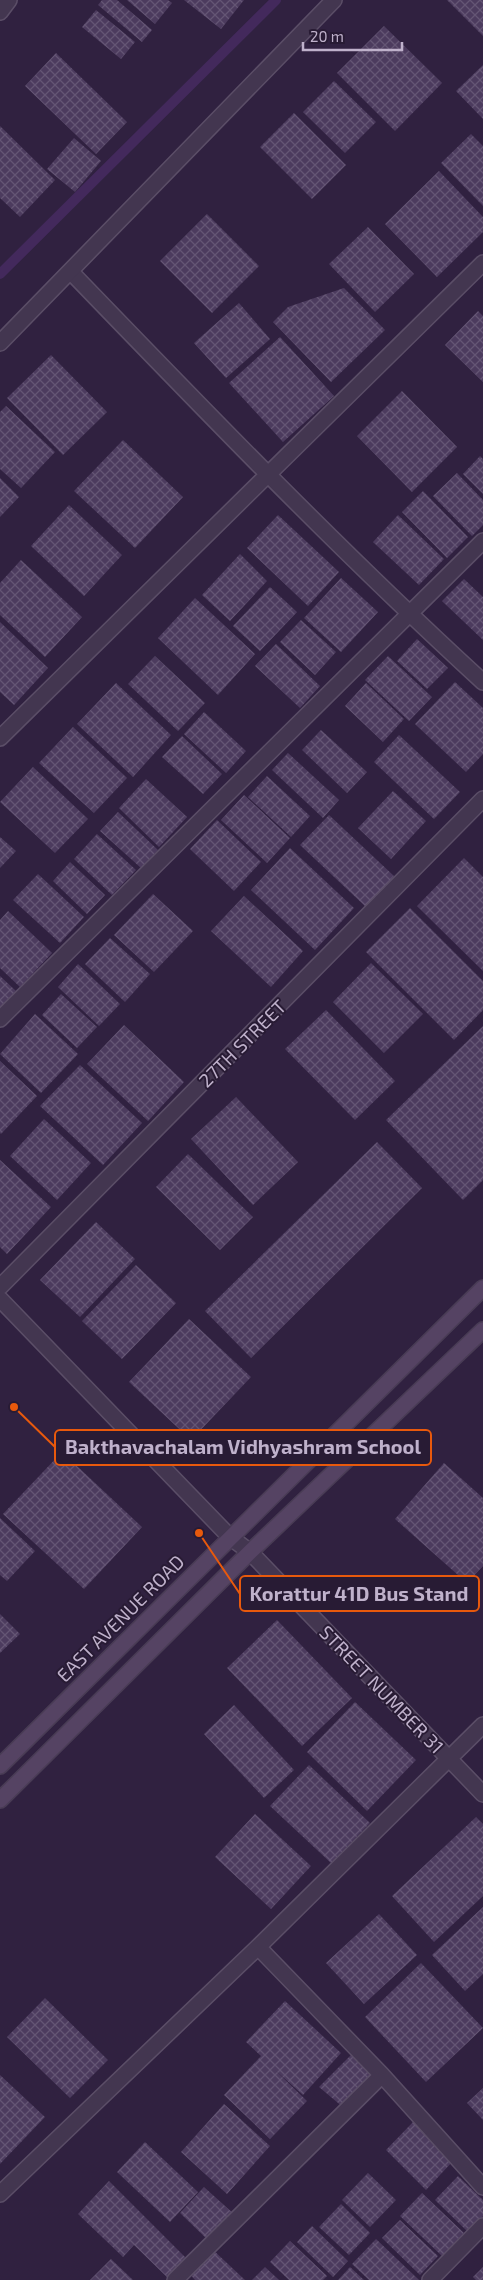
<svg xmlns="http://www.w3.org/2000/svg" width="483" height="2280" font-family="'Exo 2',sans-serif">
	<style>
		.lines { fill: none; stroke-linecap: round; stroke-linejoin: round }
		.stream { stroke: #43295c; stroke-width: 10 }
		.building { fill: url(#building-cross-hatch) }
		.minor-casing { stroke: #5b4e67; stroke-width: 18 }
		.tertiary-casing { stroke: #5b4e67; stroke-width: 18 }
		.secondary-casing { stroke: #493c55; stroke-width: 18 }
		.minor { stroke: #433650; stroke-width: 15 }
		.tertiary { stroke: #433650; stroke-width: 15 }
		.secondary { stroke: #554363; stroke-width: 15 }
		.labels { text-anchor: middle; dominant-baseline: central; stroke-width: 4; stroke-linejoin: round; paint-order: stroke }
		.street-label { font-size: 19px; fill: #bfb1cb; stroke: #281b34 }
		.leader { fill: none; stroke: #e8590c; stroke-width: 2 }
		.callout-dot { fill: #e8590c; stroke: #281b34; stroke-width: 2 }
		.callout { fill: #281b34; stroke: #e8590c; stroke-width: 2 }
		.callout-label { font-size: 20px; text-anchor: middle; font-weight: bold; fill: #bfb1cb }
	</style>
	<defs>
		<pattern id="building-cross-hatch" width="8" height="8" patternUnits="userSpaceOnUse" patternTransform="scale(1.25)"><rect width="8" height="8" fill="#4c3b5e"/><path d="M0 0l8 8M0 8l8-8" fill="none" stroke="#645574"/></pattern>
	</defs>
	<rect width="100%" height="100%" fill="#302140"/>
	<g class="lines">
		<path class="stream" d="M0 274 276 0"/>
	</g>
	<path class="building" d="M102 0H117L152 30 142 42 98 5Z
		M127 0H168L172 3 155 24Z
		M184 0H244L221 29Z
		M447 0H483V36Z
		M96 10 135 42 121 59 82 27Z
		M384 26 442 83 395 131 337 73Z
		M56 53 127 122 96 154 25 86Z
		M483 65V119L456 91Z
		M334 81 376 122 345 153 303 112Z
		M294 113 346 165 312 199 260 147Z
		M0 126 55 180 20 217 0 198Z
		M471 134 483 146V206L441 163Z
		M74 138 101 161 75 192 47 169Z
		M439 171 483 217V232L437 277 385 224Z
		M207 214 259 266 212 313 160 261Z
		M368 227 414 274 375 312 329 264Z
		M344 288 385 330 331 382 273 322 288 307Z
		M239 303 270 339 226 378 194 343Z
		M478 311 483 316V382L445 345Z
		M280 337 334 396 283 442 229 383Z
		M51 355 107 412 63 455 7 398Z
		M402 391 457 447 412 492 357 436Z
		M6 406 55 452 21 488 0 469V412Z
		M123 440 183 497 135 548 74 491Z
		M480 456 483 459V494L463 474Z
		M457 473 483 500V525L472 536 433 496Z
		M0 478 19 497 0 517Z
		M423 491 468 537 447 558 402 512Z
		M69 505 122 555 84 596 31 546Z
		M278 515 339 572 308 606 247 548Z
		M398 515 444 559 419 585 373 542Z
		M240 554 267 581 230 621 202 595Z
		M21 560 82 617 45 657 0 615V583Z
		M341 578 378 612 341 652 304 618Z
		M464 579 483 597V640L442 601Z
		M270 587 297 612 260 651 233 626Z
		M195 598 255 654 218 695 158 638Z
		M301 620 336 652 315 675 280 642Z
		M0 622 48 668 14 705 0 692Z
		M417 639 448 668 427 689 397 661Z
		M276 644 320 686 300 708 255 666Z
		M155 656 205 703 178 731 128 684Z
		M388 656 432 697 409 721 365 680Z
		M455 682 483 708V754L466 772 415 724Z
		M116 683 171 735 133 777 77 724Z
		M366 683 404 719 383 742 345 706Z
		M204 712 246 751 226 773 184 734Z
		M73 727 127 778 94 813 39 763Z
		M321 730 367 772 347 793 302 750Z
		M399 735 460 792 434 819 374 762Z
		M182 736 222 774 203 794 162 757Z
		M288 753 339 800 323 818 272 770Z
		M33 767 88 819 55 853 0 802Z
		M267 776 310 816 291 837 248 797Z
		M146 779 187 817 159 847 119 808Z
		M393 791 426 821 391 859 358 828Z
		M244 795 290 838 267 863 221 820Z
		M118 812 158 850 141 868 100 831Z
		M329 815 394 876 366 907 300 845Z
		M217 820 261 862 234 891 190 849Z
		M97 834 136 870 112 895 74 859Z
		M0 837 16 851 0 868Z
		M290 848 354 908 315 950 251 890Z
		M464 858 483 877V971L417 906Z
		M70 862 105 895 87 914 53 881Z
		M38 874 84 917 60 943 13 900Z
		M153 894 193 931 154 972 114 935Z
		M244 896 303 951 271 987 211 931Z
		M410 908 483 981V1010L454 1040 366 952Z
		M8 911 52 953 20 987 0 968V920Z
		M110 938 150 974 125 1002 85 964Z
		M371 963 423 1014 384 1053 333 1002Z
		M78 964 120 1004 99 1026 58 987Z
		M0 976 16 991 0 1008Z
		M61 994 97 1027 77 1048 42 1015Z
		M326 1010 395 1081 355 1120 285 1049Z
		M35 1014 78 1054 41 1093 0 1054Z
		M124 1025 184 1082 148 1121 87 1064Z
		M483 1026V1180L463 1200 386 1120Z
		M0 1061 37 1096 1 1134 0 1133Z
		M80 1065 142 1123 103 1165 40 1106Z
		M236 1097 298 1162 253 1205 191 1139Z
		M44 1119 91 1163 57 1200 10 1156Z
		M377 1142 422 1188 251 1358 205 1311Z
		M188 1154 253 1217 220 1250 156 1187Z
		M0 1160 51 1207 7 1254 0 1247Z
		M96 1222 135 1259 80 1317 40 1280Z
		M136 1265 176 1303 122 1359 82 1321Z
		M189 1319 251 1377 191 1440 129 1382Z
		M62 1452 142 1527 84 1589 3 1514Z
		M444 1463 483 1498V1566L467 1583 395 1519Z
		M0 1518 35 1551 7 1581 0 1575Z
		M0 1614 20 1634 0 1653Z
		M277 1620 352 1698 302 1746 227 1668Z
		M355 1702 416 1760 367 1811 307 1752Z
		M234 1705 294 1770 264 1798 204 1734Z
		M309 1765 370 1823 331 1863 270 1806Z
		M255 1814 311 1866 271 1909 215 1857Z
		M476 1817 483 1824V1896L434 1942 392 1896Z
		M483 1907V1974L465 1991 432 1955Z
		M379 1914 417 1955 364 2004 326 1963Z
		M421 1963 483 2028 426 2082 365 2017Z
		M45 1998 108 2060 70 2098 7 2037Z
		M285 2001 341 2053 303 2095 275 2070 307 2101 270 2139 224 2095 261 2056 246 2042Z
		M353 2053 373 2078 344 2108 319 2087Z
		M0 2075 45 2117 0 2164Z
		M483 2088V2120L467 2103Z
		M224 2104 270 2146 227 2194 181 2152Z
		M413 2122 453 2161 426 2190 386 2150Z
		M145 2142 198 2192 170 2222 117 2172Z
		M368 2173 396 2200 370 2227 342 2200Z
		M458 2176 483 2200V2216L468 2232 435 2200Z
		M109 2181 188 2260 170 2280 134 2245 123 2257 78 2214Z
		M204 2187 235 2215 210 2242 180 2213Z
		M422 2193 464 2233 442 2256 400 2216Z
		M341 2204 370 2233 349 2255 319 2227Z
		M400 2220 438 2256 420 2275 382 2238Z
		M312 2226 348 2261 333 2277 297 2242Z
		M376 2239 419 2280H369L352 2264Z
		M290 2241 327 2276 323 2280H289L270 2262Z
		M211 2248 245 2280H195L188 2272Z
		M111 2259 133 2280H90Z
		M265 2267 279 2280H252Z
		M350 2267 364 2280H338Z
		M483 2267V2280H476L473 2277Z"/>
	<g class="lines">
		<g class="minor-casing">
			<path id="minor" d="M0 12 9 0
				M71 272C206 412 340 551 483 682
				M0 738 483 263
				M0 1019 483 541
				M0 1287 483 799
				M0 1299 230 1537 250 1552 483 1794
				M258 1947 382 2075 483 2187
				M0 2194 258 1947 483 1725
				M175 2280 382 2075
				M430 2280 483 2226"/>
		</g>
		<g class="tertiary-casing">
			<path id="tertiary" d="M0 343 334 0"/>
		</g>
		<g class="secondary-casing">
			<path id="secondary" d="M0 1766 483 1288
				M0 1800 250 1552 483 1330"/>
		</g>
		<use href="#minor" class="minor"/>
		<use href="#tertiary" class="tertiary"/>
		<use href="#secondary" class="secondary"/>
	</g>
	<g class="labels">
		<g class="street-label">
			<text transform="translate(242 1043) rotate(-45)">27TH STREET</text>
			<text transform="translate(120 1618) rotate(-45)">EAST AVENUE ROAD</text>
			<text transform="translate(382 1689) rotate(46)">STREET NUMBER 31</text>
		</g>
	</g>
	<path class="leader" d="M14 1407L55 1447M199 1533L240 1594"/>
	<g class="callout-dot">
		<circle cx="14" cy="1407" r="5"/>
		<circle cx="199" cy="1533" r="5"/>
	</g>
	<g class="callout">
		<rect x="55" y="1430" width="376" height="35" rx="5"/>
		<rect x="240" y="1576" width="239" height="35" rx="5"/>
	</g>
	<g class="callout-label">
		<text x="243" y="1454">Bakthavachalam Vidhyashram School</text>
		<text x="359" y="1601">Korattur 41D Bus Stand</text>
	</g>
	<path d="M303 42v8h99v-8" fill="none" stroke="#bfb1cb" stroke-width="2.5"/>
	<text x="310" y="42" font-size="15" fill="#bfb1cb" stroke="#281b34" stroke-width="4" paint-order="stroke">20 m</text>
</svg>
